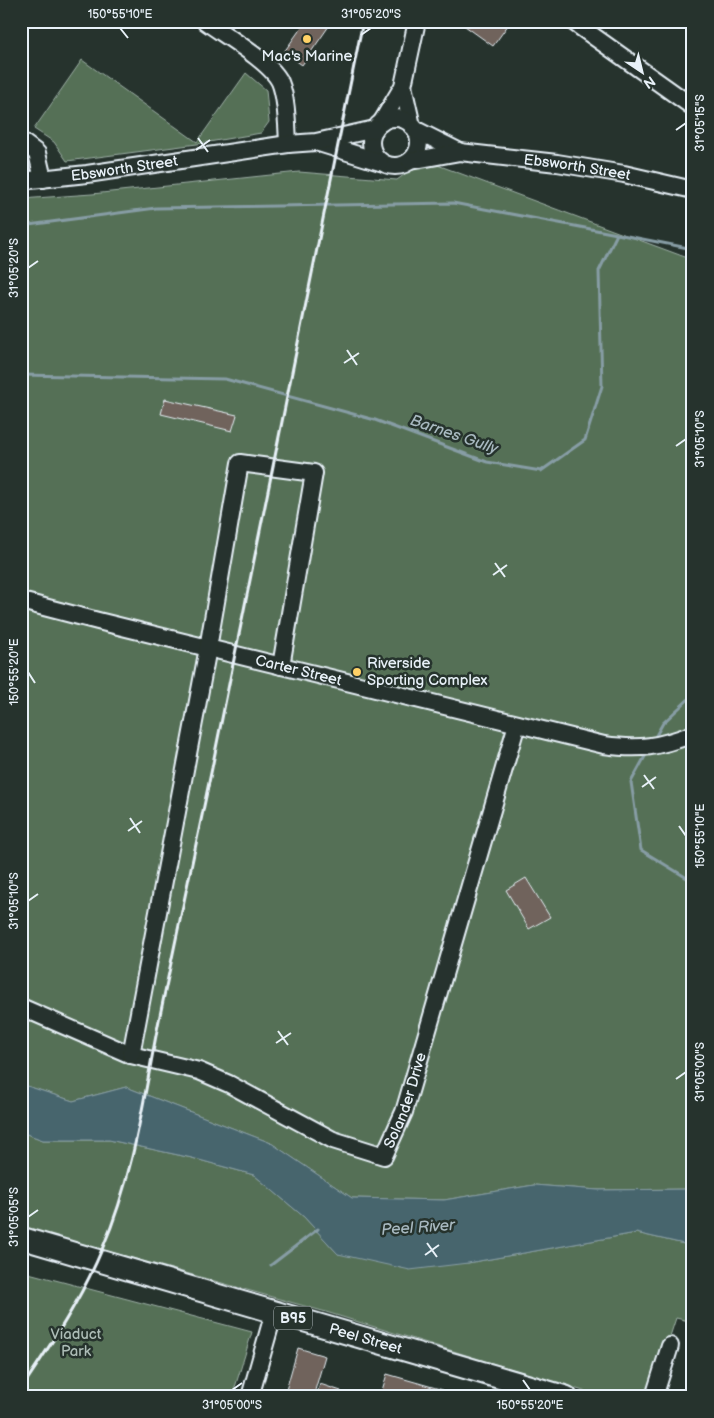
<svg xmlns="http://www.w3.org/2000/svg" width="714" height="1418" font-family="'Balsamiq Sans',sans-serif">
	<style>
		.green { fill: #557056; stroke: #9eb0a7 }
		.water { fill: #47656d; stroke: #879da5 }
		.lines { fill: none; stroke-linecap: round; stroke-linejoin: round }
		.stream { stroke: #879da5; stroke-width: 3 }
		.building { fill: #70645b; stroke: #e8f1f8 }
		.minor-casing { stroke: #e8f1f8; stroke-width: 20 }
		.major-casing { stroke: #e8f1f8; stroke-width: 25 }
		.minor { stroke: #26332d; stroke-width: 16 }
		.major { stroke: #26332d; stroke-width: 21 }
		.rail { stroke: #e8f1f8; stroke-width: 3 }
		.ticks { fill: none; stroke: #e8f1f8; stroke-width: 2 }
		.poi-dot { fill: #ffd166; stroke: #26332d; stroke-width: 2 }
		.labels { text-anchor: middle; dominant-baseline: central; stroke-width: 5; stroke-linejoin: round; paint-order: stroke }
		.shield { fill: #26332d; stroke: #aeb8bb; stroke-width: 1 }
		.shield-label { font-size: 14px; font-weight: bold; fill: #e8f1f8 }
		.poi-label { font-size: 15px; fill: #e8f1f8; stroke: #26332d }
		.street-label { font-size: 15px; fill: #e8f1f8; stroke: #26332d }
		.park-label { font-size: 15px; fill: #adbdb7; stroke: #26332d }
		.water-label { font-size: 16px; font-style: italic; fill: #a8b9c0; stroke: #26332d }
		.neatline { fill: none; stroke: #e8f1f8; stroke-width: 2 }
		.ticks-label { font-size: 12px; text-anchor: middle; fill: #e8f1f8 }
	</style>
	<rect width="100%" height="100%" fill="#26332d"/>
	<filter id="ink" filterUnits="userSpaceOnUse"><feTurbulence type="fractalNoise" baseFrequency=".02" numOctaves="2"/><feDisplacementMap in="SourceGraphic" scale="10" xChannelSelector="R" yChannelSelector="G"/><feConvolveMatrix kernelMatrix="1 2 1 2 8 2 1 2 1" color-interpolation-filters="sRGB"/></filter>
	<g filter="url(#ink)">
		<path class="green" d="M82 60 197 142 246 73 266 90 269 122 261 133 197 144 67 161 54 142 34 129Z
			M424 160 693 260V1189L598 1190 534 1185 444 1200 352 1198 271 1143 126 1087 73 1101 21 1084V199L92 194 299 172 397 180Z
			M21 1132 43 1140H109L192 1158 254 1175 304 1217 338 1254 468 1263 636 1233 693 1246V1322L676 1318 650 1397H603L326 1312 21 1227Z
			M21 1271 252 1332 232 1397H21Z"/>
		<path class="water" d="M21 1084 73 1101 126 1087 271 1143 352 1198 444 1200 534 1185 598 1190 693 1189V1246L636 1233 468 1263 410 1270 338 1254 304 1217 254 1175 192 1158 109 1140H43L21 1132Z"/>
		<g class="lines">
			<path class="stream" d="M21 226 156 208 453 203 617 234
				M21 375 225 379 375 420 487 462 541 471 585 440 602 386 599 271 617 234 693 249
				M654 739 663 723 693 695
				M648 751 631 782 641 850 687 878 693 879
				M271 1265 318 1229"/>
		</g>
		<path class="building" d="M306 21H322L329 26 302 65 284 52Z
			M458 21H511L493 46Z
			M165 399 237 415 232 431 161 414Z
			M526 878 550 917 529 929 506 890Z
			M298 1348 325 1356 313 1397H284Z
			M387 1374 443 1390 441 1397H380Z
			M320 1384 341 1391 339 1397H316Z"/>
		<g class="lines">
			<g class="minor-casing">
				<g id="minor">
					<path d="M205 21C224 35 271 62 280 82 287 99 287 126 288 144"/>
					<path d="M572 21 693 107"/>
					<path d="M403 86 412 126"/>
					<circle cx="395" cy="142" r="24"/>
					<path d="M381 123 403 86 417 21"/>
					<path d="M416 130 460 152"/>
					<path d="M21 141 37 153 43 179"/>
					<path d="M319 143 380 162"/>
					<path id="s1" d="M410 161 460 152 557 163 624 174 693 190"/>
					<path id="s2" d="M21 181 87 174 288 144 316 142 375 129"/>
					<path id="s3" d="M21 601 98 621 604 745C640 750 659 747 693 734"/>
					<path id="s4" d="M21 1007 131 1055 199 1071 229 1084 333 1140 384 1156 404 1112 517 724"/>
					<path d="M131 1055 208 648 240 463 314 473 281 666"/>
					<path d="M250 1397 274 1312"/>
					<path d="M654 1397 670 1346"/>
				</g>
			</g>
			<g class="major-casing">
				<g id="major">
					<path id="s5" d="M21 1238 566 1397"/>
				</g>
			</g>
			<use href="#minor" class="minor"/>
			<use href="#major" class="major"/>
			<path class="rail" d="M21 1389C52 1343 82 1298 103 1247 134 1175 144 1096 159 1020 176 936 195 852 212 768 263 519 314 270 363 21"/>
		</g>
	</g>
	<path class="ticks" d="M120 28 128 38M361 35 371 28M676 130 686 123M198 138 208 152M196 150 210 140M28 268 38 261M347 350 357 365M344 363 359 353M676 446 686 439M495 563 505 577M493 575 507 565M28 672 35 683M644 775 654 789M642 787 656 777M130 818 140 833M679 826 686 836M128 831 142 821M28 901 38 894M278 1031 288 1045M276 1043 291 1033M676 1079 686 1072M28 1217 38 1210M427 1243 437 1257M425 1255 439 1245M523 1380 530 1390M232 1390 242 1383"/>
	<g class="poi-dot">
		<circle cx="307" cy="39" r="5"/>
		<circle cx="357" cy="672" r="5"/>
	</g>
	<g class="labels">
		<rect class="shield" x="274" y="1306.5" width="38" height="23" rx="4"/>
		<g class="shield-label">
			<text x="293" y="1318">B95</text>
		</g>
		<g class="poi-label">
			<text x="307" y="56">Mac's Marine</text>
			<text x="367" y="663" text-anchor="start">Riverside<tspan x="367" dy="17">Sporting Complex</tspan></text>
		</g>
		<g class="street-label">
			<text stroke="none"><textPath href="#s2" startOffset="104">Ebsworth Street</textPath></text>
			<text stroke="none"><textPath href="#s1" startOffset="169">Ebsworth Street</textPath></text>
			<text stroke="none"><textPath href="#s3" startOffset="286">Carter Street</textPath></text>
			<text stroke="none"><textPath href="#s4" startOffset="454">Solander Drive</textPath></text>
			<text stroke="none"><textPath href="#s5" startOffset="359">Peel Street</textPath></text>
		</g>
		<g class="park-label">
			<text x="76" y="1334">Viaduct<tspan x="76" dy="17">Park</tspan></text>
		</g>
		<g class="water-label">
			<text transform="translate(454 435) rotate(19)">Barnes Gully</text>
			<text transform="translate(418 1228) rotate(-4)">Peel River</text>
		</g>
	</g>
	<rect width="714" height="1418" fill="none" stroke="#26332d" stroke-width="55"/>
	<g transform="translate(642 72) rotate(145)" stroke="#26332d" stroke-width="4" paint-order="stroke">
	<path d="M0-4L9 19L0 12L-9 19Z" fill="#e8f1f8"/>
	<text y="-8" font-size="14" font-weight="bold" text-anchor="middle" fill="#e8f1f8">N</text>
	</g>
	<rect x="28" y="28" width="658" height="1362" class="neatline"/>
	<g class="ticks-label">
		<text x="120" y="18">150°55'10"E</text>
		<text x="371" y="18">31°05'20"S</text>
		<text transform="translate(700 123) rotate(-90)" y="4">31°05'15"S</text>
		<text transform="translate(14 268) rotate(-90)" y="4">31°05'20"S</text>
		<text transform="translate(700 439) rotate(-90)" y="4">31°05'10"S</text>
		<text transform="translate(14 672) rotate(-90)" y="4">150°55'20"E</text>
		<text transform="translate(700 836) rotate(-90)" y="4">150°55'10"E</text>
		<text transform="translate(14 901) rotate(-90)" y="4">31°05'10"S</text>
		<text transform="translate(700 1072) rotate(-90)" y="4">31°05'00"S</text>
		<text transform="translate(14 1217) rotate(-90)" y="4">31°05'05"S</text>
		<text x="232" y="1409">31°05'00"S</text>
		<text x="530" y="1409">150°55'20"E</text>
	</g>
</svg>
